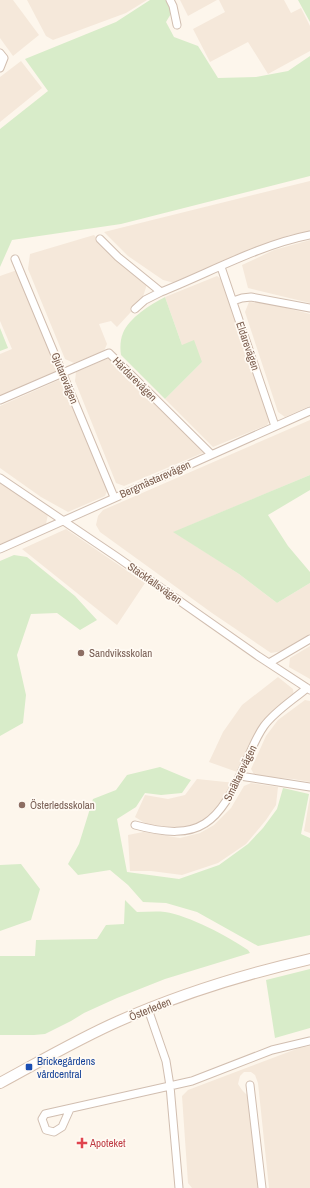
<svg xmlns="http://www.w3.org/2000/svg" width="310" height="1188" font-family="'Archivo Narrow',sans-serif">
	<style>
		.residential { fill: #f5e8da }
		.green { fill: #d8ecc9 }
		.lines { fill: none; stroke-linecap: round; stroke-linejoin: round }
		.minor-casing { stroke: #d1beb0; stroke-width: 9 }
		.secondary-casing { stroke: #d6c0b0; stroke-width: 12 }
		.minor { stroke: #fff; stroke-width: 7 }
		.secondary { stroke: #fff; stroke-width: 10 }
		.education-dot { fill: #8d6e63; stroke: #fffaf3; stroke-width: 1.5 }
		.transit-dot { fill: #1a4fb4; stroke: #fffaf3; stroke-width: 1.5 }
		.health-dot { fill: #e0444e; stroke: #fffaf3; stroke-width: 1.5 }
		.labels { text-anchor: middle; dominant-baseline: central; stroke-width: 3.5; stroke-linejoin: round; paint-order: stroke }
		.street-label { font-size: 11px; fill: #7a5c4d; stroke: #fffaf3 }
		.education-label { font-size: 11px; fill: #785e54; stroke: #fffaf3; text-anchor: start }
		.transit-label { font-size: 11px; fill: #164399; stroke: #fffaf3; text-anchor: start }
		.health-label { font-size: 11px; fill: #be3a42; stroke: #fffaf3; text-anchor: start }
	</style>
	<rect width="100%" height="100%" fill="#fdf6ec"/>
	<path class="residential" d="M0 0H13L39 35 13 56 0 38Z
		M27 0H147L126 13 53 40 46 36Z
		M180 0H217L188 16Z
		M219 0H284L291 13 301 8 310 26V51L268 74 248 42 210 62 193 29 225 12Z
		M21 61 42 88 0 122V77Z
		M310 181V232L289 235 224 264 175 283 163 280 128 256 104 232Z
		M94 235 120 263 147 284 142 300 117 327 111 321 99 324 107 344 104 351 74 363 65 359 28 269 30 254Z
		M310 240V303L248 288 242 265 274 250Z
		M17 270 60 367 58 372 0 396V354L12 349 0 321V276Z
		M217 276 224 281 270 420 267 425 213 447 165 399 202 362 182 345 165 297Z
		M249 302 271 304 310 314V406L285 417 278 412 245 312Z
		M109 358 114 361 205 452 124 486 116 483 75 381 76 372Z
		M59 380 64 381 109 486 105 496 68 512 41 497 0 468V406Z
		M310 420V475L174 532 239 574 277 603 310 583V635L282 651 271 653 212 613 100 532 96 525 98 516 103 510Z
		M0 481 48 514 46 524 0 544Z
		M66 529 145 583 117 625 22 549Z
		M310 646V679L289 667 290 658Z
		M278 677 293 689 294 698 270 716 240 773 209 762 223 732 242 705Z
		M305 700 310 701V782L293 779 255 776 251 769 266 736 278 720Z
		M197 779 235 783 228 799 203 823 177 829 163 828 148 825 135 817 145 795 168 799 185 795Z
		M251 783 278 787 276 805 266 820 246 844 218 863 182 875 151 871H130L128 835 143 832 180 838 200 833 214 825 231 808 244 786Z
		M310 796V833L304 831Z
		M310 1046V1188H269L258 1083 255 1075 251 1072H244L240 1076 238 1084 242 1090 249 1097 258 1188H192L188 1183 182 1096 188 1090 299 1048Z"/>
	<path class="green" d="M150 0H166L172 12 166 22 174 37 198 46 218 78 256 77 288 71 310 56V176L121 224 12 240 0 267V129L48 91 25 59 116 22Z
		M298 0H310V22Z
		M165 297 182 345 194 340 202 362 165 399 121 355C120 349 120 340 123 333 129 318 151 304 165 297Z
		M0 328 8 348 0 351Z
		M310 475V490L268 515 288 546 310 572V583L277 603 239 574 173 532Z
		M14 555 27 557 75 596 97 620 80 630 57 613 31 614 17 655 26 695 23 723 0 736V561Z
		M160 767 191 780 182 793 161 795 145 793 136 807 117 819 127 872 179 879 219 865 248 844 263 828 277 809 283 788 309 794 301 834 310 838V935L258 946 197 912 166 903 143 902 128 885 110 870 78 875 68 864 79 844 93 799 116 790 127 775Z
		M21 864 40 889 31 920 0 931V865Z
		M125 900 137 912C146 912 156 911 165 912 188 915 229 937 248 950L250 953 165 979 117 998 84 1013 71 1021 45 1034 34 1035H0V956H35L36 940 97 939 106 925 124 924Z
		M310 969V1028L275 1038 266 980Z"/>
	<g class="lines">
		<g class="minor-casing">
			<path id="minor" d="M170 0 173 6 177 25
				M0 53 4 58 0 68
				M100 239 118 257 161 292
				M15 259 114 497
				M221 267 275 426
				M233 301 242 298 251 297 310 308
				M135 309 145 300 161 292C209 273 259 245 310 235
				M0 400 109 353 211 454
				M0 478 117 557 258 656 310 690
				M0 549 310 411
				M269 663 310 639
				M240 776 310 787
				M135 825C201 843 219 823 245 764 251 751 256 737 264 726 275 711 293 700 307 688
				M148 1009 166 1061 170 1086 179 1188
				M250 1085 262 1188
				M70 1109 62 1127 54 1132 46 1130 42 1119 45 1114 192 1081 272 1050 310 1041"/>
		</g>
		<g class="secondary-casing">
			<path id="secondary" d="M0 1083C39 1062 78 1039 119 1021 180 994 245 974 310 959"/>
		</g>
		<use href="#minor" class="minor"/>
		<use href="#secondary" class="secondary"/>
	</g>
	<g class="education-dot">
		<circle cx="81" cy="653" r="4"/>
		<circle cx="22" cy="805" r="4"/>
	</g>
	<rect class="transit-dot" x="25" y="1063" width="8" height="8" rx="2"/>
	<path class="health-dot" d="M80 1137h4v4h4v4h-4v4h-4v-4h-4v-4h4z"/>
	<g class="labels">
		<g class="street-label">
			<text transform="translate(248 346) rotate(71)">Eldarevägen</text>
			<text transform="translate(65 378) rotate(68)">Gjutarevägen</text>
			<text transform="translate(135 379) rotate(45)">Härdarevägen</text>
			<text transform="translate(155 479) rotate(-24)">Bergmästarevägen</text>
			<text transform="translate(155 583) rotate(35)">Stackfallsvägen</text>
			<text transform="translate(240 773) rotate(-64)">Smältarevägen</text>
			<text transform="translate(150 1009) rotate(-22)">Österleden</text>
		</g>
		<g class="education-label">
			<text x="89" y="653">Sandviksskolan</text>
			<text x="30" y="805">Österledsskolan</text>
		</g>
		<g class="transit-label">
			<text x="37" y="1061">Brickegårdens<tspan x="37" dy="13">vårdcentral</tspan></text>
		</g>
		<g class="health-label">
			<text x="90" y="1143">Apoteket</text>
		</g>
	</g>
</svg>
